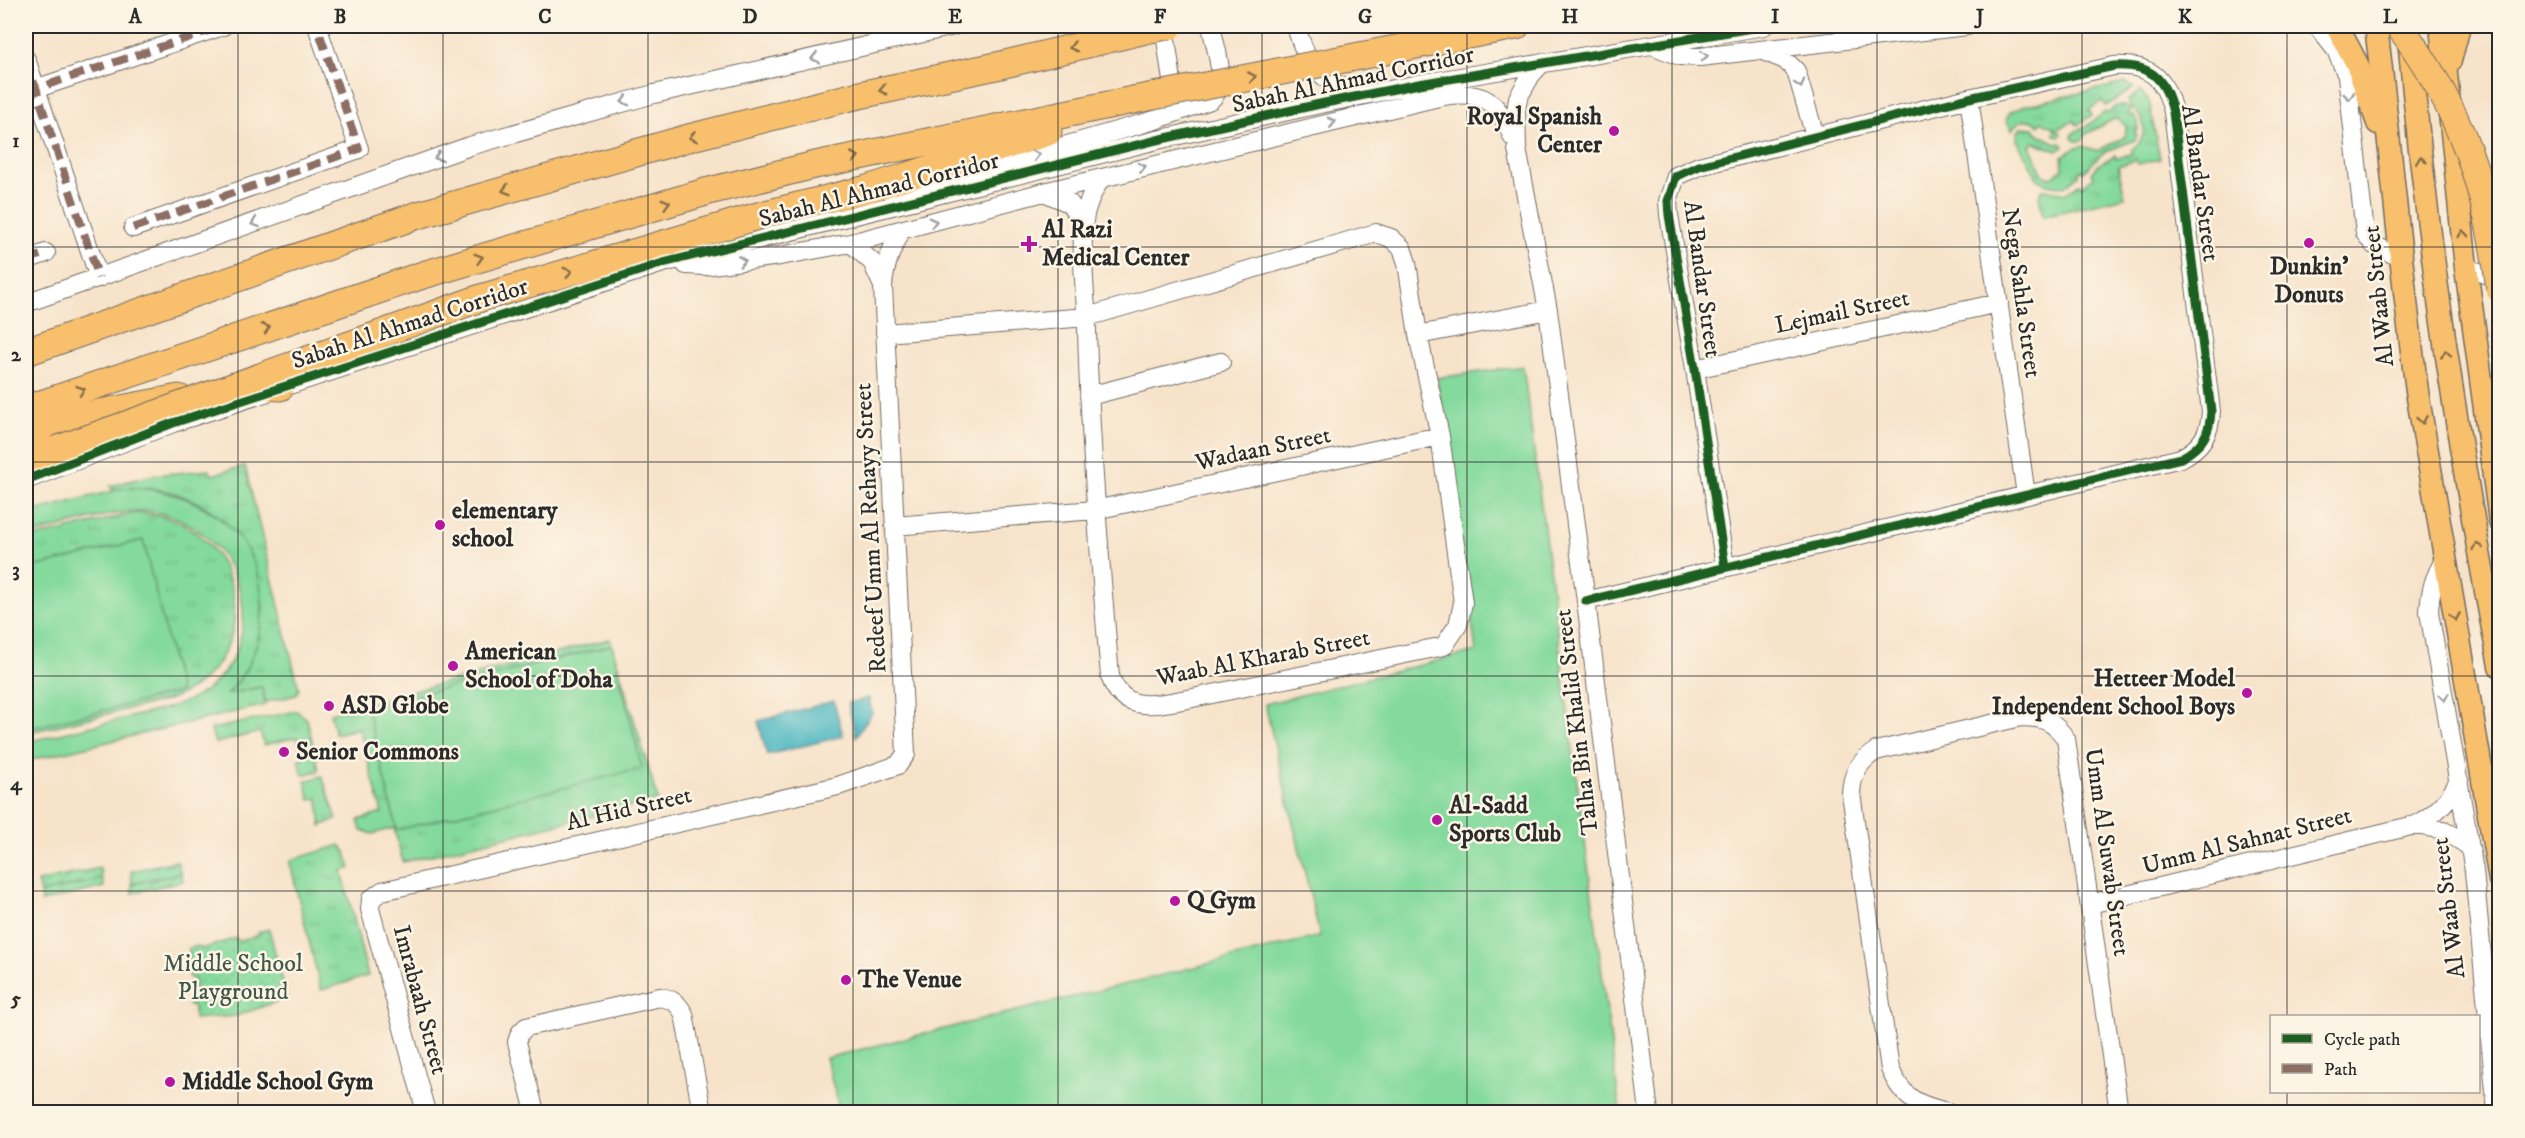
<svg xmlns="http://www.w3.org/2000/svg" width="2525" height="1138" font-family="'IM FELL DW Pica',serif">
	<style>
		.grass { fill: url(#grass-tufts); stroke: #588264; stroke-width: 1.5 }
		.park { fill: url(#park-dots); stroke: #588264; stroke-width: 1.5 }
		.garden { fill: url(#garden-furrows); stroke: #588264; stroke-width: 1.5 }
		.pitch { fill: #84da9d; stroke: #588264; stroke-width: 1.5 }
		.water { fill: #47b5c1; stroke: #397076; stroke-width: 1.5 }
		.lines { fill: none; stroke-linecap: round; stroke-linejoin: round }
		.minor-casing { stroke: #726b63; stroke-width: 20 }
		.major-casing { stroke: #726b63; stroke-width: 25 }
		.highway-casing { stroke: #726b63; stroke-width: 29 }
		.minor { stroke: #fff; stroke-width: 18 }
		.major { stroke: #f8bf6c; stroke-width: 22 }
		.highway { stroke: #f8bf6c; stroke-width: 27 }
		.highway-bridge-casing { stroke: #726b63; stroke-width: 29; stroke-linecap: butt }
		.highway-bridge { stroke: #f8bf6c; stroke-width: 27 }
		.quiet { stroke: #8d6e63; stroke-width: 8; stroke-dasharray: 15 8; stroke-linecap: butt }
		.cycleway-casing { stroke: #fcf5e5; stroke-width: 13 }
		.cycleway { stroke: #1b5e20; stroke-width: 9 }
		.oneway { stroke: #876e48 }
		.oneway2 { stroke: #a0a0a0 }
		.grid { fill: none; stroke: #2b2b2b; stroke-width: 1.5; stroke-opacity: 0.55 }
		.poi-dot { fill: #b5179e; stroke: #fcf5e5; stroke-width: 2 }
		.labels { text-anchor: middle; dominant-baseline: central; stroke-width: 5; stroke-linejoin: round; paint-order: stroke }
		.street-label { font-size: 24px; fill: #2b2b2b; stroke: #fcf5e5 }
		.poi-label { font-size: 24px; font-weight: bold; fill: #2b2b2b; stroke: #fcf5e5; text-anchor: start }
		.park-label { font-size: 24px; fill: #415748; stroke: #fcf5e5 }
		.neatline { fill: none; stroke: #2b2b2b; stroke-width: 2 }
		.grid-label { font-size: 20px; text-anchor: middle; font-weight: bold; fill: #2b2b2b }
	</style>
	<defs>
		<pattern id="grass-tufts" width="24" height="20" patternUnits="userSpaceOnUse" patternTransform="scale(1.5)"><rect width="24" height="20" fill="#84da9d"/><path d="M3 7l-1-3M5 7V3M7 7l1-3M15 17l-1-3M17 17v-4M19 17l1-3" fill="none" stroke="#72bb87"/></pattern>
		<pattern id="park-dots" width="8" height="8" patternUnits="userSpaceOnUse" patternTransform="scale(1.5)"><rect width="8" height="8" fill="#84da9d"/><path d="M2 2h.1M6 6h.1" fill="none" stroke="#72bb87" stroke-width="1.8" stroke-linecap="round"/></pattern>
		<pattern id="garden-furrows" width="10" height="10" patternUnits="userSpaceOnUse" patternTransform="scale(1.5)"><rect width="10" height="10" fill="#84da9d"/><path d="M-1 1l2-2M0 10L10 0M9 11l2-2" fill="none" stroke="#72bb87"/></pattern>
	</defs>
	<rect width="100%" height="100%" fill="#fcf5e5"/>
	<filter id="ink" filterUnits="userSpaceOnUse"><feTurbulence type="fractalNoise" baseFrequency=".0167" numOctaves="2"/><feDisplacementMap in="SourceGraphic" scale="12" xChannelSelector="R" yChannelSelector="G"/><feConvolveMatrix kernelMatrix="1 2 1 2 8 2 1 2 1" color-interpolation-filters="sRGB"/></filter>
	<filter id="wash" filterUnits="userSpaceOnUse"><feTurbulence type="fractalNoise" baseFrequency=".008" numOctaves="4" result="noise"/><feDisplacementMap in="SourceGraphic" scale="24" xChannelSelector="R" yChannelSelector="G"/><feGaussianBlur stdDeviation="1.35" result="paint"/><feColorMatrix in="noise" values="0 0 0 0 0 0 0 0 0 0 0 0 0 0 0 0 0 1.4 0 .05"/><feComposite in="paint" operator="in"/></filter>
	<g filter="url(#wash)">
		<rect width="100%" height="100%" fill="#f7e3ca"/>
		<path class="grass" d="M2125 83 2134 88 2106 106 2102 101 2089 110 2092 115 2077 125 2073 120 2058 130 2061 134 2059 136 2054 135 2055 128 2041 121 2039 125C2029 117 2018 119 2012 130L2006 120 2010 112 2027 105Z
			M2140 91 2149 101 2160 159 2138 164 2136 160 2118 166 2125 197 2043 216 2039 196 2041 191 2046 189 2065 194 2079 184 2082 186 2093 177 2091 173 2099 164 2115 155 2117 159 2132 153 2131 150C2151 136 2146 117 2128 104V100Z
			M2116 106H2124L2132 110 2128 114 2131 117 2134 115 2138 122V130H2135L2134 133 2137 134 2135 140 2104 152 2084 171 2082 170 2078 173 2079 175 2064 187 2044 183 2037 178 2017 140V133L2021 127 2034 128 2037 133 2056 143 2061 142 2064 147 2057 151 2034 142 2030 146 2042 173 2046 177H2052L2063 169 2062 156C2079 146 2079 143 2097 151L2125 137 2126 126 2116 118 2086 134 2081 141H2075L2072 138V134L2083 127 2084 128 2105 112 2107 114Z
			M245 466 299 689 296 695 266 702 261 687 226 694C243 679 254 657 259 635 278 546 200 474 113 490L110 486 153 475 209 470 212 475Z
			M135 513C232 513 273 637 189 690 171 702 149 704 128 709 94 717 60 725 26 733V539Z
			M610 639 658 800 403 862 394 828 372 834 361 830 358 820 382 813 359 728 335 734 330 713Z
			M297 711 307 719 319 770 318 771 303 775 298 760 303 758 297 737 264 745 260 732 215 743 211 729Z
			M322 776 337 819 321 826 318 798 310 800 305 781Z
			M340 845 345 851 351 868 342 871 368 976 321 990 290 863 291 860Z
			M177 861 181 873 132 884 131 871Z
			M102 879 104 887 41 902 40 893Z"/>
		<path class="park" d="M269 929 287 998 236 1016 194 1019V1007L188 1005 193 1002 195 980 189 977V948L199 946 201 949 236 938 239 941 259 935 258 932Z"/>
		<path class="garden" d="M100 868 102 879 40 893 37 882Z
			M181 873 183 881 132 893V884Z"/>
		<path class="pitch" d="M1523 366 1620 1112H840L826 1058 1320 936 1265 704 1476 651 1437 378Z
			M124 488C201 486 271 538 261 621 258 649 247 674 227 694L262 687 265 705 26 761V742L168 708C181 704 193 699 205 691 277 636 239 528 155 512 122 506 60 528 26 536V513Z
			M143 540 180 692 26 729V569Z
			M612 645 642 768 397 830 367 708Z"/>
		<path class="water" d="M869 698 872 713 856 737 848 703Z
			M834 701 843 736 767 755 758 721Z"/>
	</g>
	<g filter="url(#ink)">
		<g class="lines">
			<g class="minor-casing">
				<path id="minor" d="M1164 26 1175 101
					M1296 26C1307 66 1320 81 1360 94
					M2317 26 2336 50 2347 76 2365 233 2374 245 2401 258
					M1652 45 1680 56 1700 57 1967 26
					M1763 51 1785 60 1796 71 1815 136
					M26 59 99 278
					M1542 63 1531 75 1518 98 1516 111 1517 149 1548 310 1586 601 1649 1112
					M26 92 223 26
					M1969 98 2026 495
					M1044 192 1069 203 1084 223
					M892 195 1155 120 1210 100C1230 85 1215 47 1211 26
					M133 228 359 149 317 26
					M851 243 872 262 882 284
					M26 260 46 253
					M686 265 704 266 780 256 851 243 1044 192 1443 96C1484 90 1498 101 1513 138
					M2466 268 2486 274 2500 282
					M26 303 470 146 654 94 954 26
					M885 333 1087 317 1376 233 1391 238 1402 248 1407 263 1418 335 1440 436 1463 603 1458 625 1444 646 1188 699C1156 704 1123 715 1110 676 1100 561 1090 446 1087 330 1086 297 1080 251 1084 220 1086 204 1093 191 1101 178
					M1418 335 1548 310
					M1695 369 1999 303
					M1089 396 1221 362
					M26 480 173 423 663 263 1157 140 1320 104 1419 84 1764 26
					M894 526 1095 510 1440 436
					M2445 559C2434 577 2430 591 2429 612L2474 871 2497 1112
					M1586 601 2181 458C2201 447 2210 435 2211 411L2173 112C2165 77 2150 64 2114 66L1969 98 1699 166 1676 176 1668 201 1669 215 1695 369 1725 567
					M2415 825 2444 830 2470 847
					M2090 904 2415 825C2436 814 2449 801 2459 780
					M426 1112 370 909 371 899 382 891 838 786 898 765 906 754 883 286C885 264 891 249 902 230
					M535 1112 517 1042 520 1033 526 1027 660 997C672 999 678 1003 684 1014L702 1112
					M1948 1112C1917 1105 1903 1099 1890 1069L1851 793C1852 774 1859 761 1876 751L2021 717C2042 717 2054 721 2066 739L2119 1112"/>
			</g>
			<g class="major-casing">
				<path id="major" d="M2337 26 2357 64 2378 123
					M2376 26C2391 150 2401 275 2418 398L2500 880
					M2441 26 2466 268 2500 521
					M2409 38C2427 249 2460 458 2500 666
					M2450 61 2459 26"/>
			</g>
			<g class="highway-casing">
				<path id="highway" d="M1468 35 1516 26
					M765 214 867 189 1048 132
					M26 352 415 216 692 137 855 96 1001 65 1150 29
					M237 388 260 385 280 387
					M26 409 423 275 709 191 815 165 1133 100
					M26 434 100 413 179 398
					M26 462 56 450"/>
			</g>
			<use href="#minor" class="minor"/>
			<use href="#major" class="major"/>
			<use href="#highway" class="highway"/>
			<g class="highway-bridge-casing">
				<path id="highway-bridge" d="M2399 26C2461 108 2487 188 2500 289
					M1150 29 1169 26
					M1133 100 1468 35
					M56 450 481 298 765 214"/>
			</g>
			<use href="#highway-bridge" class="highway-bridge"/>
			<path class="quiet" d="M26 59 99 278
				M26 92 223 26
				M133 228 359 149 317 26
				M26 260 46 253"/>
			<g class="cycleway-casing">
				<path id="cycleway" d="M26 480 173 423 663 263 1157 140 1320 104 1419 84 1764 26
					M1586 601 2181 458C2201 447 2210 435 2211 411L2173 112C2165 77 2150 64 2114 66L1969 98 1699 166 1676 176 1668 201 1669 215 1695 369 1725 567"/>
			</g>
			<use href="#cycleway" class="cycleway"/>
		</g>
		<defs><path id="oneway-chevron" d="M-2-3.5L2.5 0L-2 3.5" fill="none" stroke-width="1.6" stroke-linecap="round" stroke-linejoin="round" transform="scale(1.5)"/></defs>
		<g class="oneway">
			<use href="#oneway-chevron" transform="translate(1073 47) rotate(166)"/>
			<use href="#oneway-chevron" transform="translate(1252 77) rotate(-11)"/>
			<use href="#oneway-chevron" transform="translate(883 90) rotate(168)"/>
			<use href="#oneway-chevron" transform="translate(693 137) rotate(165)"/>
			<use href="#oneway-chevron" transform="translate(855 157) rotate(-11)"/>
			<use href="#oneway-chevron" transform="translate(2421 160) rotate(-97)"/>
			<use href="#oneway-chevron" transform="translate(506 190) rotate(164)"/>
			<use href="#oneway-chevron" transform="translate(666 203) rotate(-16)"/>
			<use href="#oneway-chevron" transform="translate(2463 234) rotate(-96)"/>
			<use href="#oneway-chevron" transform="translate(479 258) rotate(-16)"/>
			<use href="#oneway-chevron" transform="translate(568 272) rotate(-17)"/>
			<use href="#oneway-chevron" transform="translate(266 328) rotate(-19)"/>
			<use href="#oneway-chevron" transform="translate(2446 354) rotate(-98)"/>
			<use href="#oneway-chevron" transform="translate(81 390) rotate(-19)"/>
			<use href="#oneway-chevron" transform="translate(2422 420) rotate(80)"/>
			<use href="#oneway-chevron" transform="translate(2477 546) rotate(-101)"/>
			<use href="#oneway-chevron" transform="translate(2455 617) rotate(80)"/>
		</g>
		<g class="oneway2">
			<use href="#oneway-chevron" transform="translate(1704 56) rotate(-3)"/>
			<use href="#oneway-chevron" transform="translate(815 58) rotate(167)"/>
			<use href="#oneway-chevron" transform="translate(1800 84) rotate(72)"/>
			<use href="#oneway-chevron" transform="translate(2349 96) rotate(83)"/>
			<use href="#oneway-chevron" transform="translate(625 101) rotate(166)"/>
			<use href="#oneway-chevron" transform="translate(1332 122) rotate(-13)"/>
			<use href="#oneway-chevron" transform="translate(1036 155) rotate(-16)"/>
			<use href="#oneway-chevron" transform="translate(438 157) rotate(161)"/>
			<use href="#oneway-chevron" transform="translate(1142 167) rotate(-14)"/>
			<use href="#oneway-chevron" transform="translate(933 222) rotate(-15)"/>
			<use href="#oneway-chevron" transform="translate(255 223) rotate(160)"/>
			<use href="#oneway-chevron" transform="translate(742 261) rotate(-7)"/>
			<use href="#oneway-chevron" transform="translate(2444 697) rotate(80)"/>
		</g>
	</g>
	<path class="grid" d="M238 26V1112M443 26V1112M648 26V1112M853 26V1112M1058 26V1112M1262 26V1112M1467 26V1112M1672 26V1112M1877 26V1112M2082 26V1112M2287 26V1016M26 247H2500M26 462H2500M26 676H2500M26 891H2500M2287 1092V1112"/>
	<g class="poi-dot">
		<circle cx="1614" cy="131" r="6"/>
		<circle cx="2309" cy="243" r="6"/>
		<path d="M1026 235h6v6h6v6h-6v6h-6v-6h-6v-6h6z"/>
		<circle cx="440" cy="525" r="6"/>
		<circle cx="453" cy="666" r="6"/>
		<circle cx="2247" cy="693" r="6"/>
		<circle cx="329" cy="706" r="6"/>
		<circle cx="284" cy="752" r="6"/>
		<circle cx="1437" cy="820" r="6"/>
		<circle cx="1175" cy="901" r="6"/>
		<circle cx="846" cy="980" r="6"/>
		<circle cx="170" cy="1082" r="6"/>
	</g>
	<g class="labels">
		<g class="street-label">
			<text transform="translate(1353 80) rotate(-12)">Sabah Al Ahmad Corridor</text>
			<text transform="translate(2200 183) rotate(82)">Al Bandar Street</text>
			<text transform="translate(879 190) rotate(-14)">Sabah Al Ahmad Corridor</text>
			<text transform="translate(1702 279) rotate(82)">Al Bandar Street</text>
			<text transform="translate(2021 293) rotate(82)">Nega Sahla Street</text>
			<text transform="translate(2379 296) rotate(-96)">Al Waab Street</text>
			<text transform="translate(1842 312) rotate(-12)">Lejmail Street</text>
			<text transform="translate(410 324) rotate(-18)">Sabah Al Ahmad Corridor</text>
			<text transform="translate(1263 449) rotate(-12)">Wadaan Street</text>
			<text transform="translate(871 528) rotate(-93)">Redeef Umm Al Rehayy Street</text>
			<text transform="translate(1263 658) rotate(-11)">Waab Al Kharab Street</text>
			<text transform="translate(1577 722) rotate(-97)">Talha Bin Khalid Street</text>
			<text transform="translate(629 809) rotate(-13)">Al Hid Street</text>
			<text transform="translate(2247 841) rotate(-14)">Umm Al Sahnat Street</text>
			<text transform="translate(2107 852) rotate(82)">Umm Al Suwab Street</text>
			<text transform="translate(2449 908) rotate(-97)">Al Waab Street</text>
			<text transform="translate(420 1000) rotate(75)">Imrabaah Street</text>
		</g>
		<g class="poi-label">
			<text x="1602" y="117" text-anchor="end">Royal Spanish<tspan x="1602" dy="28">Center</tspan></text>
			<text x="1042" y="230">Al Razi<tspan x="1042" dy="28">Medical Center</tspan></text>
			<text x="2309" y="267" text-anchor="middle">Dunkin'<tspan x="2309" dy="28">Donuts</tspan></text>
			<text x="452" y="511">elementary<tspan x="452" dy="28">school</tspan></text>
			<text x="465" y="652">American<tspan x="465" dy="28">School of Doha</tspan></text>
			<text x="2235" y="679" text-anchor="end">Hetteer Model<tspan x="2235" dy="28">Independent School Boys</tspan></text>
			<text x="341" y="706">ASD Globe</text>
			<text x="296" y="752">Senior Commons</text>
			<text x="1449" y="806">Al-Sadd<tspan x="1449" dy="28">Sports Club</tspan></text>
			<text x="1187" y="901">Q Gym</text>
			<text x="858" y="980">The Venue</text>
			<text x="182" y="1082">Middle School Gym</text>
		</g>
		<g class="park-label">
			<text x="233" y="964">Middle School<tspan x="233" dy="28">Playground</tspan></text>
		</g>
	</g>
	<rect width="2525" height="1138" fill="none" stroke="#fcf5e5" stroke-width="66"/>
	<rect x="2270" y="1015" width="210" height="78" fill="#fcf5e5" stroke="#a8a49b" stroke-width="1.5"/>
	<rect x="2282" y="1034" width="30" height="9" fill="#1b5e20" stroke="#a8a49b" stroke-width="1.5"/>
	<text x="2324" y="1045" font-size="18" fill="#2b2b2b">Cycle path</text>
	<rect x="2282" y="1064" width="30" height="9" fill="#8d6e63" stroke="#a8a49b" stroke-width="1.5"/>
	<text x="2324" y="1075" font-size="18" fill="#2b2b2b">Path</text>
	<rect x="33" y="33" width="2459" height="1072" class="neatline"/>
	<g class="grid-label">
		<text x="135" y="23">A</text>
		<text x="340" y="23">B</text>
		<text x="545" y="23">C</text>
		<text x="750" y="23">D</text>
		<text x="955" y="23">E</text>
		<text x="1160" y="23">F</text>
		<text x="1365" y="23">G</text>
		<text x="1570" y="23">H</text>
		<text x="1775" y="23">I</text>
		<text x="1980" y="23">J</text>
		<text x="2185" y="23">K</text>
		<text x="2390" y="23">L</text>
		<text x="16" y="147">1</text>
		<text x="16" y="361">2</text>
		<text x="16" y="576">3</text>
		<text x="16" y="790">4</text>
		<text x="16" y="1005">5</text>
	</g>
</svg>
